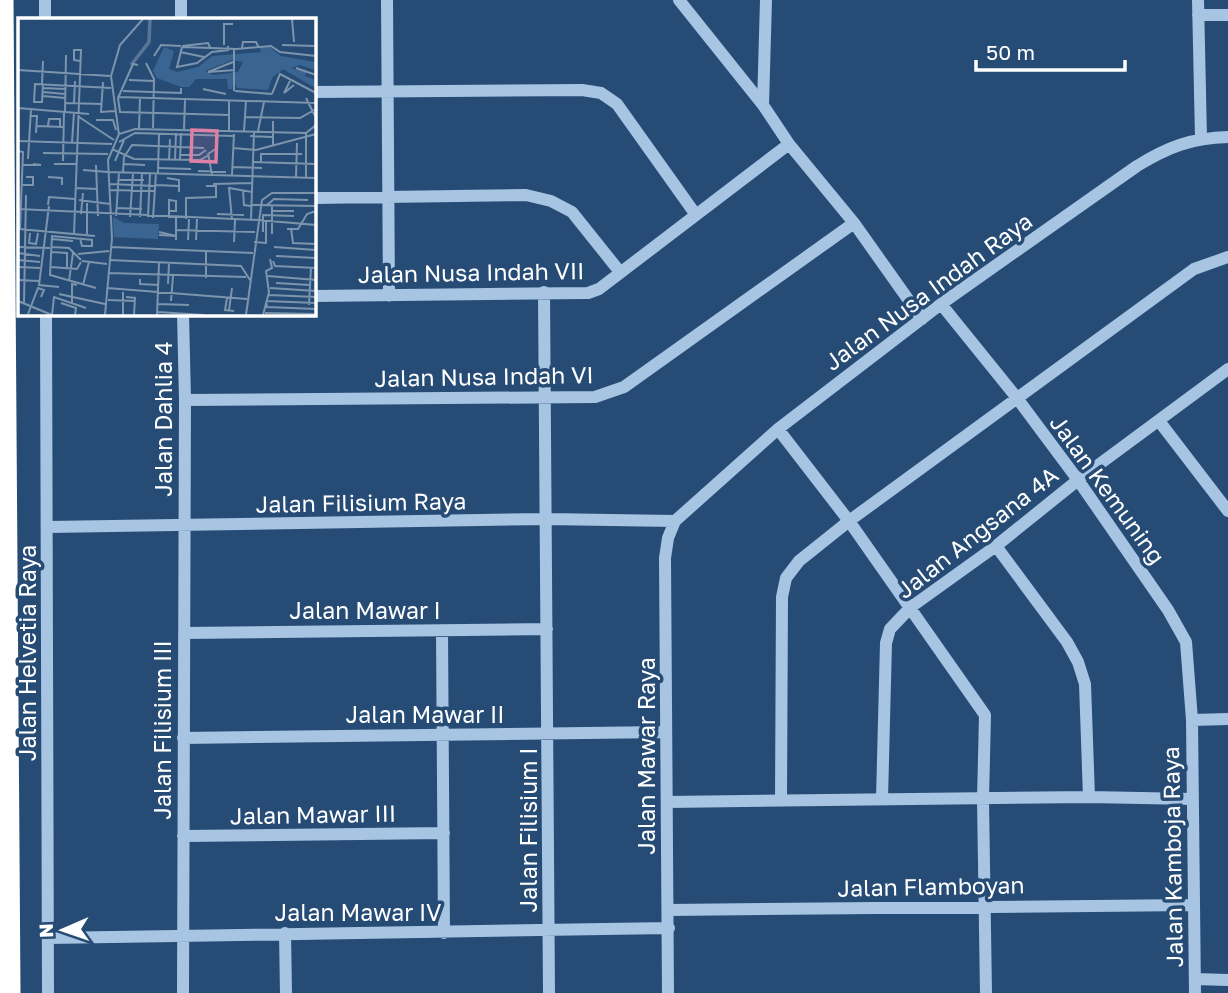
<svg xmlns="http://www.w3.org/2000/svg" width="1228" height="993" font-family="'Golos Text',sans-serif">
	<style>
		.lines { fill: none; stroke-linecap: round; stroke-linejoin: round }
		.minor { stroke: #a7c4e2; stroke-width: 12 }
		.highway { stroke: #fff; stroke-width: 21 }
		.labels { text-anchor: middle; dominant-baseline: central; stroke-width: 7; stroke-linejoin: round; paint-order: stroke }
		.street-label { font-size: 23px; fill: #fff; stroke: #264c76 }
		.inset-river { fill: none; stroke: #5a7595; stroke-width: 3.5 }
		.inset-road { fill: none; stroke: #7d94ad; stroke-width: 2 }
		.view { fill: #dd80a5; fill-opacity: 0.15; stroke: #dd80a5; stroke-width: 3.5 }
		.inset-edge { fill: none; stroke: #fff; stroke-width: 3.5 }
	</style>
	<rect width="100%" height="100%" fill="#264c76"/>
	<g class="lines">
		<path class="minor" d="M45 0V19
			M181 0V19
			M387 0 389 296
			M679 0 763 105 789 144 854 223 922 319
			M1198 0 1201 138
			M1198 15H1228
			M313 92 582 90 601 93 617 104 696 215
			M763 105 766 0
			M313 198 526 195 551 201 572 212 620 272
			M544 292 549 993
			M313 296 588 293 599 289 789 144
			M941 304 1017 398 1078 480 1168 610 1186 642 1192 720 1195 993
			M46 313 48 993
			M185 400 595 397 624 387 854 223
			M1159 421 1228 511
			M778 429 849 521 985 715 983 800 986 993
			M48 527 546 519 675 521
			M996 546 1067 642 1078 662 1085 684 1089 797
			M442 631 444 933
			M184 633 547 629
			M1192 720 1228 719
			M183 738 666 732
			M882 799 886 643 890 629 911 607 996 546 1078 480 1228 369
			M781 800 782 597 786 578 799 561 849 521 1194 269 1228 257
			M667 802 1089 797 1192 799
			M183 836 444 833
			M668 910 1194 905
			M285 933 286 993
			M48 938 669 928
			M1195 979 1228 980
			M183 993 185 400 183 313
			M668 993 665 558 668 538 675 521 778 429 941 304 1137 166C1168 147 1191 138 1228 137"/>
		<path class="highway" d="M3 0 10 993"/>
	</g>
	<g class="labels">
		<g class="street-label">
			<text transform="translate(471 272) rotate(-1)">Jalan Nusa Indah VII</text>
			<text transform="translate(928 291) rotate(-36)">Jalan Nusa Indah Raya</text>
			<text transform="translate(484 376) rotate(-1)">Jalan Nusa Indah VI</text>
			<text transform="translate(163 419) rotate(-90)">Jalan Dahlia 4</text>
			<text transform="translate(1108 489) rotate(54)">Jalan Kemuning</text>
			<text transform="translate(361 502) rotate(-1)">Jalan Filisium Raya</text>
			<text transform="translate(977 532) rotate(-38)">Jalan Angsana 4A</text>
			<text x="365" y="610">Jalan Mawar I</text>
			<text transform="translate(27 653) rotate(-90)">Jalan Helvetia Raya</text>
			<text x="425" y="714">Jalan Mawar II</text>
			<text transform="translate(162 730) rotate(-90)">Jalan Filisium III</text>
			<text transform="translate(646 756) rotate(-90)">Jalan Mawar Raya</text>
			<text transform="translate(313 814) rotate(-1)">Jalan Mawar III</text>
			<text transform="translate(528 830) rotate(-90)">Jalan Filisium I</text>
			<text transform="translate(1172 857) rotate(-91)">Jalan Kamboja Raya</text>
			<text transform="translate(931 886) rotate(-1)">Jalan Flamboyan</text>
			<text x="358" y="912">Jalan Mawar IV</text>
		</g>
	</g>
	<g transform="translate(18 18)">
		<rect width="298" height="298" fill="#264c76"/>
		<path d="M250 28 263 38 297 44V52L282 47 273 50 288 54 287 58 297 62V70L265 51 254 60 250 72 219 70 216 62 214 71H210L209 61H178L171 69H163L139 60 135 53 146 29 156 33 151 51 159 54 180 49 194 38 244 34 241 31ZM214 42 225 44 220 54 195 57 187 53ZM95 199 106 205 141 206 140 221 96 219Z" fill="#3a6593" fill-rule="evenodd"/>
		<path class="inset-river" d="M113 47 131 24 132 1"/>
		<path class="inset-road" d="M274 1 276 24M206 27V6H215M264 27 298 28M164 28 190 25 192 29M164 29 159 49 179 45 194 34 210 32V28M164 29 193 30M193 30 218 31M224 30 225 24H238L241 30M216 31V73M218 31 253 28 262 34 298 38M162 34 186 39M136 38 143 27 163 28M128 45 136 61 135 110M120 47 115 46 100 80 102 94 211 97M278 50 298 57M0 52 92 58M190 54 215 44M190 54 217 52M93 58 101 117M93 58 102 27 125 1M111 62 136 63M272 63 266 75 276 67M85 64 83 94 97 93M24 66 25 43M25 66 24 84H16L17 66 93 70M25 70 47 71M185 71 208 76M105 73 163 75V70M217 73 254 76M25 74 47 76M254 76 262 56 298 75M25 78 47 80M101 79 298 85M288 80 298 100M47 85 84 86M56 85 57 63M0 90 71 96M47 94 48 37M13 98H19L18 115M61 99 96 122M227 99 282 100 298 91M78 102H95L98 112M19 108 45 109M30 108 31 101H42V109M121 110 122 80M166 111 167 82M211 113V83M226 113 228 83M240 113 246 84M232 118 254 119M0 123 94 126M101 124 117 115 216 118M54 125 56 94M255 127V103M215 130 238 132 298 116M94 131 116 141 182 142 191 137M0 133 5 134 2 211 77 218M25 135 90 136M190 135 194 157M190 136 199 130V115M162 137H181L188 132M10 141 13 91M151 142 152 121M157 142 158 115M162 142 163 115M45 143 46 94M97 143 106 122M235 144 298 146M243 144V136H284M36 146H58M106 146 127 147M4 147H23L15 146M78 147 80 198M214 149 244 150M139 150 173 151M65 152 90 154M180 153 208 154M90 154 298 160M105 154 106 139 114 127 186 130M140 155 141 116M214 157 216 116M30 159 44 160V167M278 159 279 125M149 160 161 162V174M288 160V115M100 162H126M92 166 137 168M195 166 234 165M3 167H15V159H8M138 167 161 168M57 170 79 171M92 172 137 173M225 172 226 187 233 188M61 182 92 186M30 187 31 179 57 181M233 187 298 188M249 187 256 181 290 182M31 188 21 267 41 269M99 190 124 191M0 191 240 202M254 193H276M63 196 65 175M199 196 226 197M98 198 101 154M112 199 115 155M122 199 124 155M130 199 132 155M135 200 138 155M151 200V182L158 183V193H151M168 201V180L198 179V168H188M233 201 236 114M214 202 211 170 234 174M240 202 298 207 297 213M273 210 275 225 298 226M269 211H280L289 196 298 193M158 212 237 214M245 214V197L276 198M12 215 11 225 18 226 20 215M56 216 63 32H56V42L62 43M69 216V185M254 216V188M141 217 158 218 141 214M62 220 64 228H74V221M34 221 55 223M75 222 34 218 32 257 78 270M158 222V200M170 222 171 201M178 222 179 201M216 224 217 202M236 224 248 225V203M0 229 32 230M34 229 51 230 63 242M93 229 235 235M256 229 298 232M34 234 49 235V250M0 235 22 238M60 236 91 233M258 238 298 240M0 242 22 244M91 242 223 248 232 262M64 243 89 246M255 243 257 248 298 250M0 249 22 250M33 249 59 251 63 244M90 255 228 259M250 258 298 262M188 260V233M122 261V266L141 267M0 262 21 263M51 263 55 235M258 265 292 267M150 266 151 245M65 267 71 244M89 270 229 281M252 270 298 273M105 274V297M41 276 87 286M251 277 298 279M108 279 117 280 116 297M209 280 207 292 216 293M90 282 117 283M0 283 34 297M153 283 155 258M248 283 298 285M248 284 249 289 298 291M6 285 8 177M43 285 58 290 57 297M54 285V266L59 267M140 286 171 287M291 287 293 249M211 292 214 270M140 294 186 297M247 295 298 296M10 296 20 270 26 272 23 279M34 297 36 279 68 290M87 297 94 220 90 142 101 116 117 111 288 115 298 107M139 297 141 245M228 297 244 182 254 175H298M245 297 251 274 248 253 254 250 252 241"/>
		<path class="view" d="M174 112 199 113 198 144 173 143Z"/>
		<rect width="298" height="298" class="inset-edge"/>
	</g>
	<g transform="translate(63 930) rotate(268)" stroke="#264c76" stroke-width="5" paint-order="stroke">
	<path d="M0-5L12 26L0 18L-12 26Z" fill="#ffffff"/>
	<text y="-10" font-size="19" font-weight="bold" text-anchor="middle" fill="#ffffff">N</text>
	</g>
	<path d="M976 60v10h149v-10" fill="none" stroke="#ffffff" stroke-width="3.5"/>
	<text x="986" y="60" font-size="21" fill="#ffffff" stroke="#264c76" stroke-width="5" paint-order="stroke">50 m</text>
</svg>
